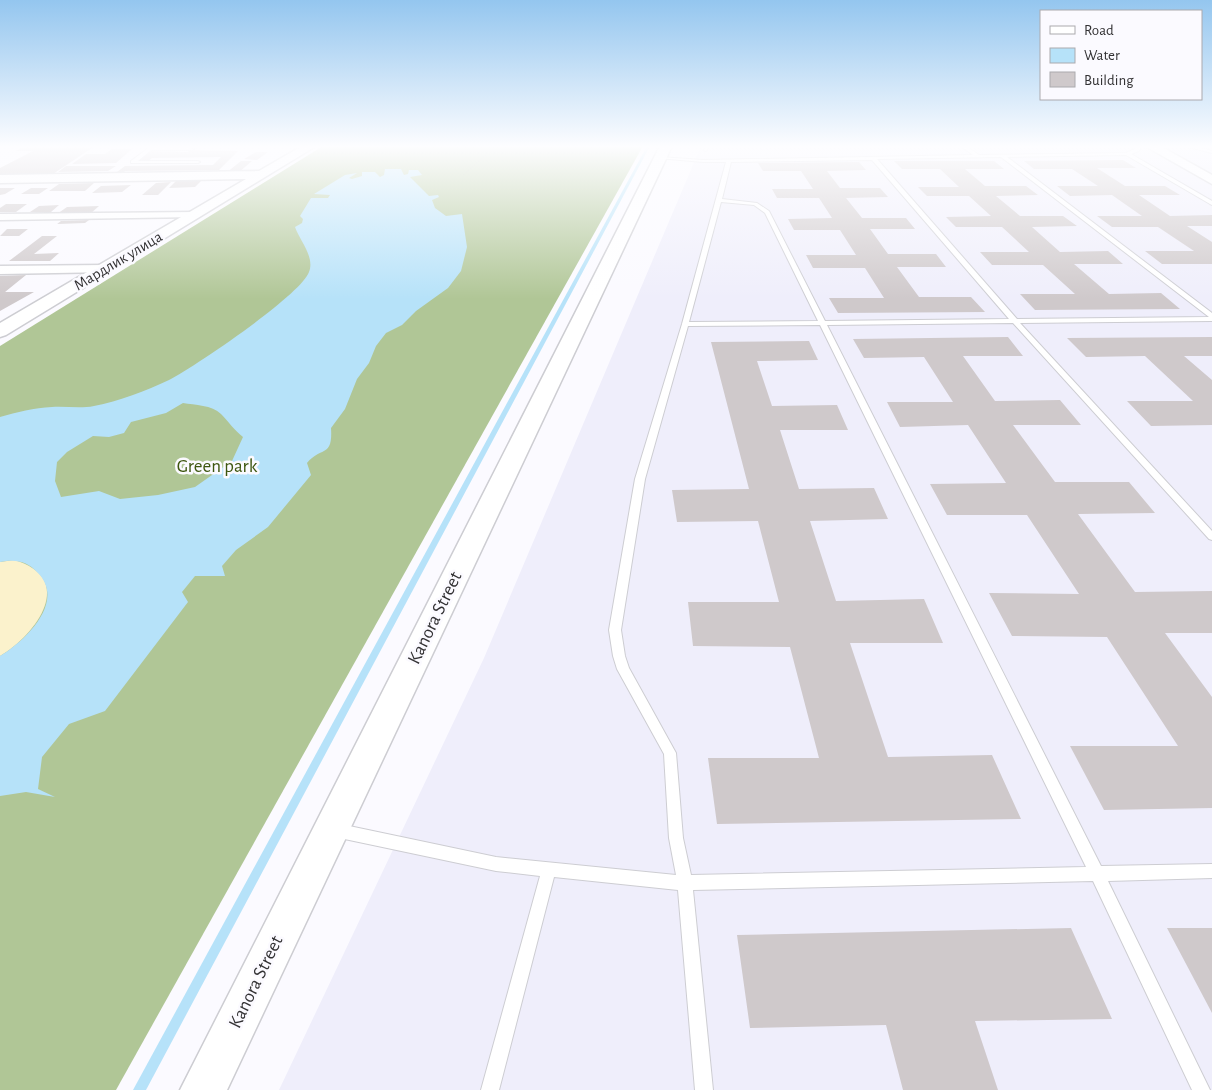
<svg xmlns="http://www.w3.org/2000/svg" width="1212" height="1090" font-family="'Alegreya Sans',sans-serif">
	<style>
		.built { fill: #efeefb }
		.forest { fill: #b0c696 }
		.sand { fill: #fbf2cc }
		.water { fill: #b6e2f9; fill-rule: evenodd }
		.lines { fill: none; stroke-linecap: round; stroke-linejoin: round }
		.stream { fill: #b6e2f9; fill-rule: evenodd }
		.building { fill: #cfc9cb }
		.service-casing { stroke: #cdcdd2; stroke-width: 2 }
		.minor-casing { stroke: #cdcdd2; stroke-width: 3 }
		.tertiary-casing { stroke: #cdcdd2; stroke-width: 3 }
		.path { stroke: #9e9da0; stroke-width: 1; stroke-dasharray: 0.5 2; stroke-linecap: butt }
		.service { fill: #fff; fill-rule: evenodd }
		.minor { fill: #fff; fill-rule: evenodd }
		.tertiary { fill: #fff; fill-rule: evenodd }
		.labels { text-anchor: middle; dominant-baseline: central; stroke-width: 5; stroke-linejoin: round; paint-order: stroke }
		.far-street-label { font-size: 16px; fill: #333234; stroke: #fbfaff }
		.park-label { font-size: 19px; fill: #3d560f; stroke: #fbfaff }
		.street-label { font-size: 19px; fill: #333234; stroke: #fbfaff }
	</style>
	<rect width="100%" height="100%" fill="#fbfaff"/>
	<path class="built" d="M701 146H1212V1090H279L484 658Z"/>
	<path class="forest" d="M323 146H643L116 1090H0V346Z"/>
	<path class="sand" d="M14 560C77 578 37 634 0 656V562Z"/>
	<path class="water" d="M385 169H401L404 175 408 174 409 170H418L422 175 410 177 429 196 438 195 439 197 432 200 435 208 446 216 462 214 467 247 461 271 448 288 416 311 402 325 386 333 376 346 369 363 357 379 345 409 331 428C333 458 321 446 307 463L311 475 268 527 236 550 222 566 225 576H195L182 592 188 602 105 711 69 724 42 757 38 789 55 797 26 792 0 796V656C25 641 66 602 38 573 27 561 16 559 0 562V417C17 412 34 408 52 407 66 406 80 409 94 406 119 401 146 391 169 380 194 367 301 295 309 272 315 257 300 241 295 227L302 223 303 219 300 216 311 198H328L330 195 314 194 345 175 357 173 349 178 352 179 362 176V172H375L380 177 384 175ZM183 403C195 405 212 405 221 414 229 422 234 430 243 437L232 461 195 487 158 495 120 499 99 491 61 497 55 481 57 462 67 452 93 436 109 437 124 433 131 422 166 413Z"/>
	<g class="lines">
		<path class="stream" d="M647 146H650L146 1090H133Z"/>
	</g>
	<path class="building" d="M24 146H95L50 176H0V168L33 151H16Z
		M112 149H132L116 163 72 164 86 154H105Z
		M190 150 238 151 219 170 125 171 121 175H113L125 166 213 165 221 157 152 158 147 162H137L151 151 188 152Z
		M256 152H268L257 160 244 159Z
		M1123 160 1136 168H1097L1125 186H1165L1180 195H1139L1170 216 1212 215V226H1187L1212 242V264H1162L1145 251H1194L1158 227H1112L1097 216H1142L1112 195 1070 196 1057 186H1098L1072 169H1034L1024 161Z
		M241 161H252L238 173H226Z
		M894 161H994L1004 169H965L985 186H1026L1038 195 996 196 1020 216H1063L1077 226 1032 227 1060 252 1108 251 1123 264H1074L1109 294 1161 293 1180 309 1035 310 1020 294H1075L1043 265H992L980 252H1029L1002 227H956L946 217 991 216 969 196H927L918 187H959L940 169H902Z
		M859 162 866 170 827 171 840 188H880L888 197 846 198 862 218H906L915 229H870L888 254H936L946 267H897L919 297H971L985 312 838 313 829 298H884L865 268H813L806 255H856L840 230H794L788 219 832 218 819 198H777L772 189H813L801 171H763L758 163Z
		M66 166H116L108 171 58 172Z
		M177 180H202L195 187 169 188Z
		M171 182 158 195H142L156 183Z
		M94 183 85 191H49L59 184Z
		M131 185 122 192 92 193 101 186Z
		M0 188H15L5 194 0 195Z
		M31 188H48L39 194H21Z
		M6 204H27L16 212H0V208Z
		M59 205 51 212H30L39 206Z
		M99 206 90 214H57L67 207Z
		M89 220 85 223 57 224 61 221Z
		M7 229H28L19 236H0Z
		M42 236H57L34 254 59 253 50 261H9Z
		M26 275 5 292H34L0 311V276Z
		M1008 337 1023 356H963L995 401 1060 400 1081 425H1013L1055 482H1129L1155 513 1078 514 1135 592 1212 591V633H1165L1212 697V808L1104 810 1070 746H1178L1107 637 1012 636 989 593 1079 594 1027 515H947L930 484 1006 483 968 425 900 427 887 402H953L924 357 864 358 853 339Z
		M1212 337V356H1184L1212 380V425L1151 426 1127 401H1193L1145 356 1086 357 1067 338Z
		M809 341 818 360 757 361 772 406 837 405 848 430H780L799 489 874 488 888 519 810 521 836 601 924 599 943 643H850L888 757 992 755 1021 819 717 824 708 758H819L790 647 693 646 688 602H779L758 521 677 522 672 490 749 489 711 342Z
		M1071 928 1112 1019 975 1021 998 1090H903L886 1025 750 1028 737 935Z
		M1167 928H1212V1013Z"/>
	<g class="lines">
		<g class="service-casing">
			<path id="service" d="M151 146H156L155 148H192L194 149 192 150H151L138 161H198L200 162 198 163H131V161Z
				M706 146H710L706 151 704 150Z
				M961 146H966L979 155 1126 153 1135 149 1138 146H1142L1139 151 1131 154 1212 201V205L1210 204 1126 155 1007 157 1212 313V321L1020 323 1212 531V540L1209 539 1013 323 827 325 1101 866 1212 864V878L1108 881 1210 1090H1192L1093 881 693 890 713 1090H695L678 890 554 877 499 1090H481L540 876 496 871 335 837 330 835 328 830 330 825 335 823 496 857 676 875 669 838 664 754 617 669 613 656 609 630 635 479 682 324 726 162H703L658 158 660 157 703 160 973 155ZM1001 157 1209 317 1017 319 877 159ZM872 160 1009 319 825 321 769 211 757 203 722 199 731 162ZM721 202 754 205 765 213 818 321 689 322ZM820 325 1086 867 691 875 683 838 676 753 629 668 625 656 621 630 645 479 688 326Z
				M1185 146H1193L1212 151V153Z"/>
		</g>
		<g class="minor-casing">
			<path id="minor" d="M194 212 200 215 198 217 0 220V214Z
				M105 265 110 266 111 269 110 272 0 274V266Z"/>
		</g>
		<g class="tertiary-casing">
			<path id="tertiary" d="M302 146H316L6 335 0 337V323L246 179 0 183V175L259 171Z
				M660 146H672L227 1090H180Z
				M1145 146H1160L1212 175V184Z"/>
		</g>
		<path class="path" d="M463 175 496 146"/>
		<use href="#service" class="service"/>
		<use href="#minor" class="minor"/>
		<use href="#tertiary" class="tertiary"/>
	</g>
	<linearGradient id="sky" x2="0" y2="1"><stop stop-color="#94c6ef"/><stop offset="0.49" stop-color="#fdfdff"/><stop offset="1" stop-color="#fdfdff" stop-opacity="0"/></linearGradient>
	<rect width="1212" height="299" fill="url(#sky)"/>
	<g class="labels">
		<g class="far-street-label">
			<text transform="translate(118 261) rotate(-31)">Мардлик улица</text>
		</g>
		<g class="park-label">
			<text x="217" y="466">Green park</text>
		</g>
		<g class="street-label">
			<text transform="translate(435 618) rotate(-64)">Kanora Street</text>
			<text transform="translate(256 982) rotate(-64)">Kanora Street</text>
		</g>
	</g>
	<rect x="1040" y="10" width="162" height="90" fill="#fbfaff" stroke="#abaaae"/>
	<rect x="1050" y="26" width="25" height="8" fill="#ffffff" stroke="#abaaae"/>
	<text x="1084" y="35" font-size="15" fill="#333234">Road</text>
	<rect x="1050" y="48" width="25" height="15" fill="#b6e2f9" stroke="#abaaae"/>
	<text x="1084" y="60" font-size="15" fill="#333234">Water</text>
	<rect x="1050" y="72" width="25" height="15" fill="#cfc9cb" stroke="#abaaae"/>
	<text x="1084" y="85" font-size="15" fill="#333234">Building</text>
</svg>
